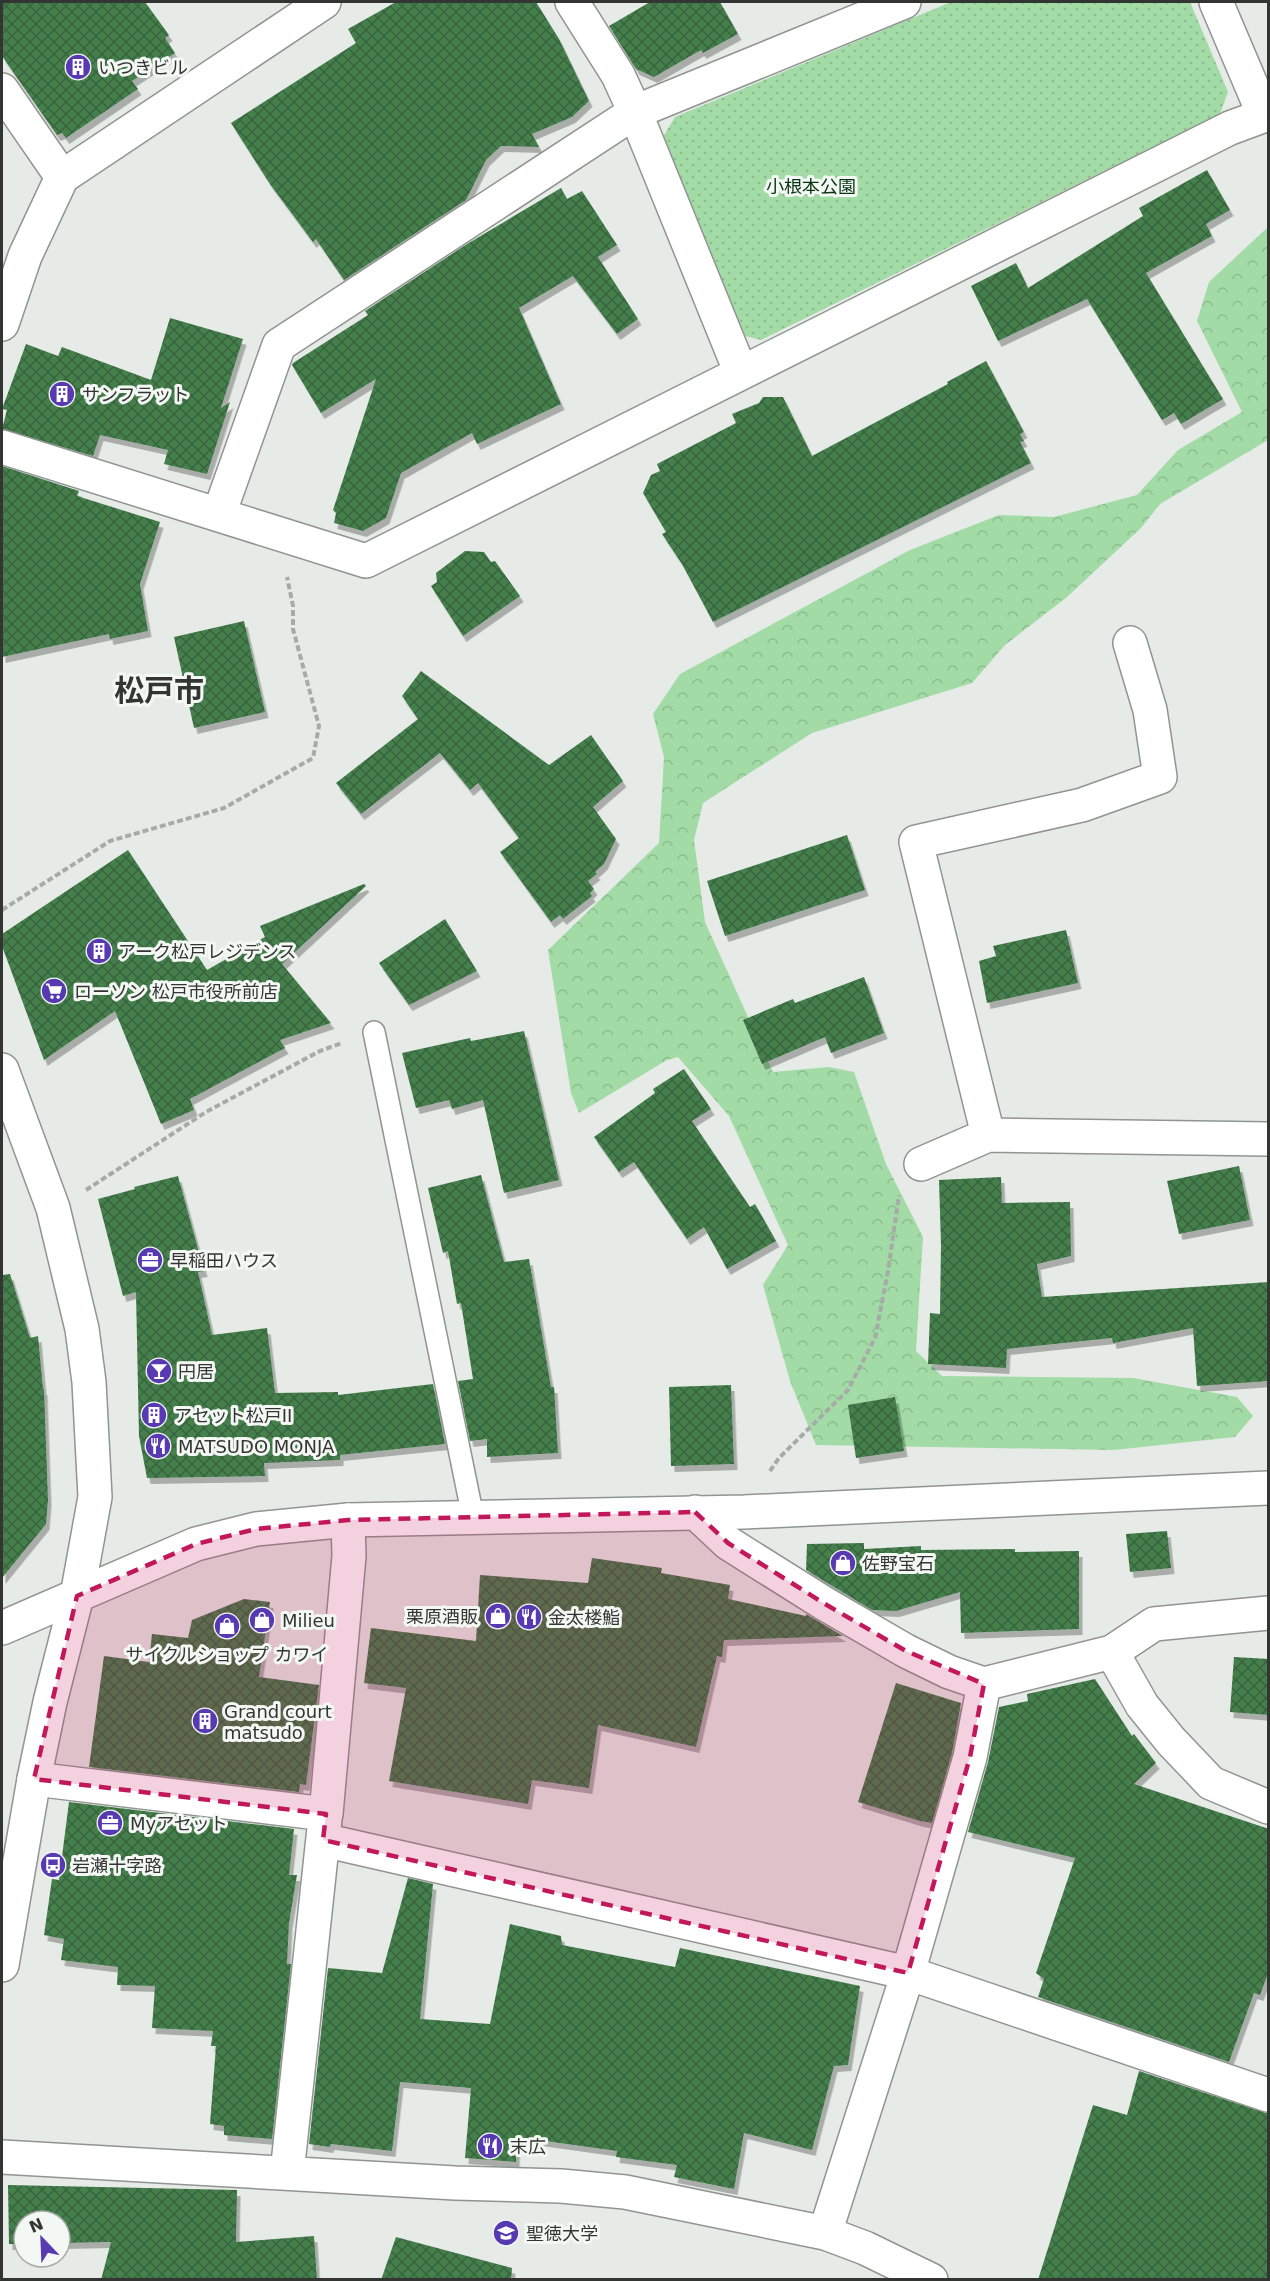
<svg xmlns="http://www.w3.org/2000/svg" width="1270" height="2281" font-family="'DejaVu Sans','Noto Sans JP',sans-serif">
	<style>
		.grass { fill: url(#grass-dots) }
		.forest { fill: url(#forest-crowns) }
		.building { fill: url(#building-cross-hatch); filter: url(#shadow) }
		.lines { fill: none; stroke-linecap: round; stroke-linejoin: round }
		.service-casing { stroke: #909591; stroke-width: 24 }
		.minor-casing { stroke: #909591; stroke-width: 36 }
		.tertiary-casing { stroke: #909591; stroke-width: 36 }
		.path { stroke: #a7aba8; stroke-width: 4; stroke-dasharray: 6 3; stroke-linecap: butt }
		.service { stroke: #fff; stroke-width: 21 }
		.minor { stroke: #fff; stroke-width: 33 }
		.tertiary { stroke: #fff; stroke-width: 33 }
		.marked { fill: #c2185b; fill-opacity: 0.2; stroke: #c2185b; stroke-width: 4.5; stroke-dasharray: 12 8; stroke-linejoin: round }
		.labels { text-anchor: middle; dominant-baseline: central; stroke-width: 6; stroke-linejoin: round; paint-order: stroke }
		.poi-label { font-size: 18px; fill: #333533; stroke: #f4f8f4; text-anchor: start }
		.park-label { font-size: 18px; fill: #073411; stroke: #f4f8f4 }
		.town-label { font-size: 30px; font-weight: bold; fill: #333533; stroke: #f4f8f4 }
	</style>
	<defs>
		<pattern id="grass-dots" width="8" height="8" patternUnits="userSpaceOnUse" patternTransform="scale(1.5)"><rect width="8" height="8" fill="#a2dba6"/><path d="M2 2h.1M6 6h.1" fill="none" stroke="#8cbd8f" stroke-width="1.8" stroke-linecap="round"/></pattern>
		<pattern id="forest-crowns" width="20" height="18" patternUnits="userSpaceOnUse" patternTransform="scale(1.5)"><rect width="20" height="18" fill="#a2dba6"/><path d="M2 6a3 3 0 1 1 6 0M12 15a3 3 0 1 1 6 0" fill="none" stroke="#8cbd8f"/></pattern>
		<pattern id="building-cross-hatch" width="8" height="8" patternUnits="userSpaceOnUse" patternTransform="scale(1.5)"><rect width="8" height="8" fill="#457f4c"/><path d="M0 0l8 8M0 8l8-8" fill="none" stroke="#38633d"/></pattern>
		<filter id="shadow"><feDropShadow dx="3.5" dy="6" stdDeviation="0" flood-color="#0004"/></filter>
	</defs>
	<rect width="100%" height="100%" fill="#e6ebe7"/>
	<path class="grass" d="M951 2H1190L1228 92 1220 114 761 340 745 336 663 137 675 117Z"/>
	<path class="forest" d="M1268 227V440L1160 504 1141 528 1067 597 1005 645 972 683 812 733 703 803 694 840 705 922 773 1072 829 1067 854 1072 886 1164 923 1237 916 1351 942 1376 1133 1378 1237 1397 1253 1416 1235 1437 1114 1450 816 1445 790 1381 763 1285 788 1245 729 1116 678 1057 667 1060 579 1113 571 1093 548 950 659 843 664 757 653 714 680 674 910 550 999 515 1054 517 1137 495 1178 450 1242 412 1197 321 1209 282Z"/>
	<path class="building" d="M2 2H145L169 35 165 38 175 53 132 81 138 89 66 138 62 133 57 135 2 56Z
		M396 2H536L559 39 589 101 572 117 532 134 539 147 501 146 486 160 466 200 344 280 316 239 313 242 270 184 231 123 356 43 348 29Z
		M650 2H720L738 34 703 53 701 50 654 77 636 69 609 26Z
		M1207 170 1230 210 1206 224 1212 236 1146 273 1223 399 1181 424 1174 413 1162 420 1087 299 998 341 971 286 1016 263 1028 288 1143 216 1139 208Z
		M561 188 567 199 582 191 617 245 598 257 638 319 617 334 573 276 519 308 561 404 477 444 472 433 401 473 386 518 363 531 334 523 336 513 333 510 376 379 321 413 292 365 293 363 368 315 365 311 467 244Z
		M170 318 243 339 221 408 230 402 207 474 164 464 168 450 100 435 93 456 2 429 7 410 2 409 26 344 58 356 62 347 151 380Z
		M986 361 1024 432 1020 434 1024 441 1020 442 1031 463 713 622 682 564 662 534 666 532 643 493 651 475 660 471 657 464 736 423 732 414 759 403 763 397H783L812 456 948 384 947 382Z
		M2 466 79 491 77 496 160 522 140 584 148 631 110 639 109 634 2 657Z
		M465 551 484 552 491 562 495 561 520 596 463 636 431 586 437 582 436 573Z
		M244 621 265 712 194 728 174 637Z
		M421 671 549 765 591 735 623 781 593 807 616 839 604 864 595 872 597 874 588 881 594 889 590 893 592 896 563 919 560 915 551 922 500 852 519 838 478 783 470 790 440 753 361 814 336 783 418 719 402 696Z
		M847 835 865 890 725 936 707 881Z
		M128 850 207 970 265 937 260 926 364 884 366 886 282 964 331 1023 280 1040 285 1048 190 1099 194 1110 161 1124 115 1011 44 1060 2 946V934Z
		M445 919 477 971 409 1005 379 963Z
		M1066 930 1078 983 987 1003 979 961 996 956 993 946Z
		M864 977 884 1033 831 1053 825 1037 762 1064 743 1020 793 999 795 1003Z
		M524 1031 559 1180 504 1193 483 1100 452 1109 449 1100 416 1108 402 1053 470 1038 471 1041Z
		M684 1069 711 1109 692 1121 750 1207 755 1204 776 1241 727 1269 704 1227 687 1239 634 1162 619 1172 594 1137 655 1093 653 1089Z
		M1239 1166 1250 1220 1179 1234 1167 1181Z
		M481 1175 504 1262 529 1259 551 1387H554L558 1453 487 1457V1439L470 1441 458 1381 473 1379 461 1303 457 1304 448 1251 443 1253 428 1188Z
		M178 1176 204 1271 198 1272 212 1335 267 1328 275 1393 338 1392V1395L433 1384 445 1444 340 1455V1460L264 1463 265 1476 147 1478 139 1436 136 1292 123 1296 98 1199 135 1189 134 1187Z
		M1001 1177 1002 1203 1070 1202 1071 1256 1037 1264 1042 1297 1269 1282V1381L1197 1386 1193 1328 1113 1343 1112 1338 1007 1349 1006 1368 928 1364 930 1313 940 1314 941 1245 939 1180Z
		M10 1274 30 1338 38 1336 43 1389H44L48 1500 46 1524 2 1578V1275Z
		M731 1385 734 1464 671 1466 669 1387Z
		M895 1397 904 1451 856 1458 848 1405Z
		M1167 1531 1171 1568 1130 1572 1126 1534Z
		M864 1543V1549L921 1546V1550L1015 1549V1552L1079 1551V1629L961 1633 960 1592 896 1611 872 1610 806 1570 807 1544Z
		M592 1558 662 1568 661 1573 730 1585 728 1599 806 1616V1614L843 1636 724 1640 722 1657 717 1656 696 1747 598 1725 589 1788 532 1780 528 1804 389 1781 406 1688 364 1683 371 1628 476 1641 480 1575 588 1583Z
		M244 1599 270 1602 259 1677 319 1685 306 1785 300 1784 299 1792 89 1767 104 1656 149 1662 152 1634 188 1638 192 1620Z
		M1234 1657 1269 1659V1715L1230 1712Z
		M1095 1679 1132 1736 1134 1734 1156 1763 1134 1784 1269 1829V1971L1260 1995 1254 1993 1229 2062 1038 1997 1044 1979 1036 1973 1075 1858 968 1832 988 1762 999 1707 1028 1701 1027 1694Z
		M896 1683 961 1703 952 1753 932 1823 920 1821 858 1802Z
		M69 1802 294 1829 289 1875H297L289 1923 287 1964H291L272 2139 224 2135V2126L210 2124 216 2046H211L213 2031 152 2028 155 1986 117 1985 118 1967 61 1960 64 1939 44 1935 52 1879 59 1880Z
		M408 1878 433 1884 420 2019 490 2024 510 1924 561 1936 562 1945 675 1967 680 1948 860 1986 848 2065 834 2066 812 2150 744 2133 734 2189 674 2177 677 2165 616 2157 617 2151 517 2137 516 2162 465 2158 471 2088 400 2082 392 2151 331 2144 330 2147 309 2144 328 1968 382 1973Z
		M1139 2071 1269 2114V2280H1038L1093 2105 1127 2115Z
		M8 2185 237 2190 236 2242 314 2236 317 2280H101L111 2242 60 2243V2221H24V2244H9Z
		M396 2237 512 2268 511 2280H381Z"/>
	<g class="lines">
		<g class="service-casing">
			<path id="service" d="M374 1032 473 1517"/>
		</g>
		<g class="minor-casing">
			<path id="minor" d="M572 2 618 75 635 112 741 373
				M1216 2 1264 115
				M2 90 62 177
				M2 447 366 561 1230 128 1268 114
				M219 514 279 345 635 112 904 2
				M988 1135 916 842 1082 805 1160 777 1150 710 1130 643
				M921 1164 988 1135 1268 1139
				M695 1512 728 1543 825 1604 906 1651 949 1672 984 1684 1112 1652 1154 1624 1268 1613
				M1112 1652 1142 1705 1171 1741 1211 1783 1268 1807
				M34 1779 326 1814 349 1556 348 1520
				M323 1840 908 1973 1268 2095
				M2 2157 455 2183 561 2186 625 2192 825 2233 865 2248 931 2280
				M287 2173 325 1819
				M825 2233 908 1973 970 1757 984 1684"/>
		</g>
		<g class="tertiary-casing">
			<path id="tertiary" d="M2 324 25 256 62 177 324 2
				M2 1070 53 1208 82 1329 89 1382 95 1497 77 1596 50 1702 34 1779 2 1965
				M2 1628 196 1544 256 1529 348 1520 744 1512 1268 1488"/>
		</g>
		<path class="path" d="M2 910 110 841 224 808 313 758 319 726 293 629V606L287 577
			M86 1190 206 1112 320 1051 342 1043
			M770 1471 779 1458 848 1390 875 1338 888 1271 899 1195"/>
		<use href="#service" class="service"/>
		<use href="#minor" class="minor"/>
		<use href="#tertiary" class="tertiary"/>
	</g>
	<path class="marked" d="M695 1512 728 1543 825 1604 906 1651 984 1684 970 1757 908 1973 323 1840 326 1814 34 1779 77 1596 196 1544 256 1529 348 1520Z"/>
	<defs>
		<g id="building-disc" transform="scale(1.35)"><circle r="9.5" fill="#5739b1" stroke="#f4f8f4"/><path d="M-4-6H4V6H1V3H-1V6H-4ZM-2.5-4.3h1.7v1.8h-1.7ZM.8-4.3h1.7v1.8H.8ZM-2.5-1h1.7V.8h-1.7ZM.8-1h1.7V.8H.8Z" fill="#fff"/></g>
		<g id="supermarket-disc" transform="scale(1.35)"><circle r="9.5" fill="#5739b1" stroke="#f4f8f4"/><path d="M-6-5.5h2.5l.6 2H6L4.5 2H-2.5L-4.4-4H-6ZM-1.5 3.2a1.3 1.3 0 1 0 .1 0ZM3 3.2a1.3 1.3 0 1 0 .1 0Z" fill="#fff"/></g>
		<g id="office-disc" transform="scale(1.35)"><circle r="9.5" fill="#5739b1" stroke="#f4f8f4"/><path d="M-6-3h4V-5.5h4V-3h4V5H-6ZM-1-4.5V-3h2v-1.5ZM-6 0V1H6V0Z" fill="#fff"/></g>
		<g id="bar-disc" transform="scale(1.35)"><circle r="9.5" fill="#5739b1" stroke="#f4f8f4"/><path d="M-6-5H6L.8 .8V4.5H3.5V6h-7V4.5H-.8V.8Z" fill="#fff"/></g>
		<g id="restaurant-disc" transform="scale(1.35)"><circle r="9.5" fill="#5739b1" stroke="#f4f8f4"/><path d="M-5-6h1v4h1v-4h1v4h1v-4h1v5L-1.5 .5V6h-2V.5L-5-1ZM5-6V6H3V1.5H1.5Q1.5-4 5-6Z" fill="#fff"/></g>
		<g id="shop-disc" transform="scale(1.35)"><circle r="9.5" fill="#5739b1" stroke="#f4f8f4"/><path d="M-5-2.5h2.3a2.7 3.5 0 0 1 5.4 0H5L5.5 6h-11ZM-1.5-2.5h3a1.5 2.3 0 0 0-3 0Z" fill="#fff"/></g>
		<g id="bus-disc" transform="scale(1.35)"><circle r="9.5" fill="#5739b1" stroke="#f4f8f4"/><path d="M-5-6H5V4H4V6H2V4H-2V6H-4V4H-5ZM-3.5-4V0h7V-4ZM-3.5 1.2v1.5H-2V1.2ZM2 1.2v1.5H3.5V1.2Z" fill="#fff"/></g>
		<g id="university-disc" transform="scale(1.35)"><circle r="9.5" fill="#5739b1" stroke="#f4f8f4"/><path d="M0-5L7-2L0 1L-7-2ZM-4 1L0 2.5L4 1V4Q0 6-4 4Z" fill="#fff"/></g>
	</defs>
	<g fill-rule="evenodd">
		<use href="#building-disc" x="78" y="67"/>
		<use href="#building-disc" x="62" y="394"/>
		<use href="#building-disc" x="99" y="951"/>
		<use href="#supermarket-disc" x="54" y="991"/>
		<use href="#office-disc" x="150" y="1260"/>
		<use href="#bar-disc" x="159" y="1371"/>
		<use href="#building-disc" x="154" y="1415"/>
		<use href="#restaurant-disc" x="158" y="1446"/>
		<use href="#shop-disc" x="843" y="1563"/>
		<use href="#shop-disc" x="498" y="1616"/>
		<use href="#restaurant-disc" x="529" y="1617"/>
		<use href="#shop-disc" x="262" y="1620"/>
		<use href="#shop-disc" x="227" y="1626"/>
		<use href="#building-disc" x="205" y="1721"/>
		<use href="#office-disc" x="110" y="1823"/>
		<use href="#bus-disc" x="53" y="1865"/>
		<use href="#restaurant-disc" x="490" y="2146"/>
		<use href="#university-disc" x="506" y="2233"/>
	</g>
	<g class="labels">
		<g class="poi-label">
			<text x="98" y="67">いつきビル</text>
			<text x="82" y="394">サンフラット</text>
			<text x="118" y="951">アーク松戸レジデンス</text>
			<text x="74" y="991">ローソン 松戸市役所前店</text>
			<text x="170" y="1260">早稲田ハウス</text>
			<text x="178" y="1371">円居</text>
			<text x="174" y="1415">アセット松戸II</text>
			<text x="178" y="1446">MATSUDO MONJA</text>
			<text x="862" y="1563">佐野宝石</text>
			<text x="478" y="1616" text-anchor="end">栗原酒販</text>
			<text x="548" y="1617">金太楼鮨</text>
			<text x="282" y="1620">Milieu</text>
			<text x="227" y="1654" text-anchor="middle">サイクルショップ カワイ</text>
			<text x="224" y="1711">Grand court<tspan x="224" dy="21">matsudo</tspan></text>
			<text x="130" y="1823">Myアセット</text>
			<text x="72" y="1865">岩瀬十字路</text>
			<text x="510" y="2146">末広</text>
			<text x="526" y="2233">聖徳大学</text>
		</g>
		<g class="park-label">
			<text x="811" y="186">小根本公園</text>
		</g>
		<g class="town-label">
			<text x="159" y="690">松戸市</text>
		</g>
	</g>
	<rect width="1270" height="2281" fill="none" stroke="#333533" stroke-width="6"/>
	<g transform="translate(42 2239) rotate(337)"><circle r="28" fill="#f4f8f4" stroke="#a7aaa7" stroke-width="1.5"/>
	<path d="M0-4.5L10 22L0 15L-10 22Z" fill="#5739b1"/>
	<text y="-9" font-size="16" font-weight="bold" text-anchor="middle" fill="#333533">N</text>
	</g>
</svg>
